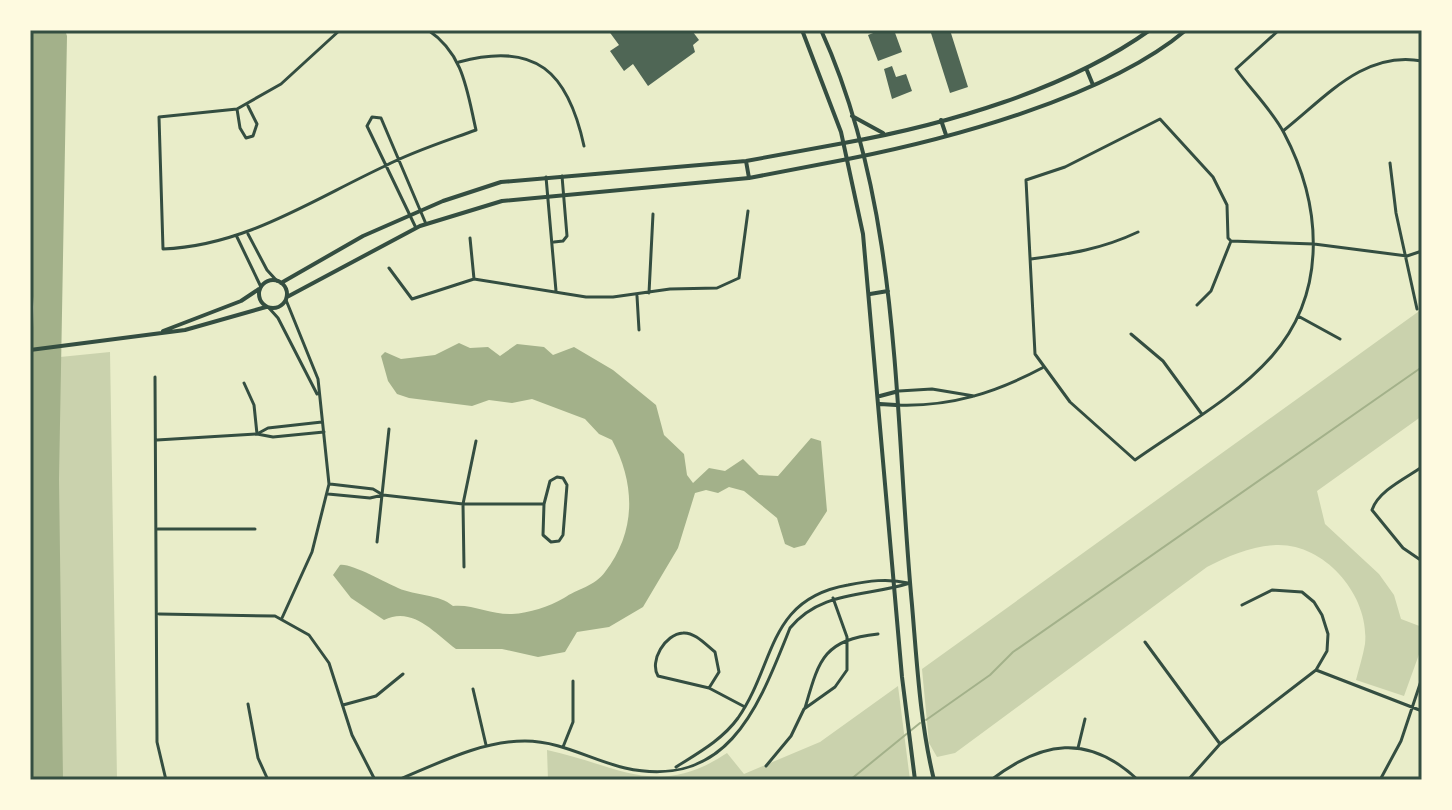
<svg xmlns="http://www.w3.org/2000/svg" width="1452" height="810" font-family="'Playfair Display',serif">
	<style>
		.green { fill: #cad2ad }
		.water { fill: #a3b18a }
		.lines { fill: none; stroke-linecap: round; stroke-linejoin: round }
		.stream { stroke: #a3b18a; stroke-width: 2 }
		.building { fill: #4f6655 }
		.minor { stroke: #344e41; stroke-width: 3 }
		.tertiary { stroke: #344e41; stroke-width: 4 }
		.secondary { stroke: #344e41; stroke-width: 4 }
		.neatline { fill: none; stroke: #344e41; stroke-width: 3 }
	</style>
	<rect width="100%" height="100%" fill="#e9edc9"/>
	<path class="green" d="M1422 309V416L1317 491 1325 524 1379 574 1394 595 1401 619 1422 627V646L1404 696 1356 680C1359 668 1363 656 1365 644 1370 596 1325 543 1276 545 1252 546 1228 556 1207 567L955 753 937 757 929 743 922 669Z
		M110 352 117 780H30V360Z
		M898 686 910 780H548L547 750C618 765 657 800 727 753L744 774 820 742Z"/>
	<path class="water" d="M33 30H65L67 36 59 479 63 780H30V389L34 307 30 264V72Z
		M459 343 470 348 488 347 500 356 517 344 544 347 553 355 574 347 613 370 656 405 664 435 684 454 687 475 693 483 709 468 725 471 743 459 759 475 778 476 811 438 821 441 827 511 805 545 794 548 785 544 777 518 744 491 729 487 718 493 706 490 695 493 678 548 643 607 609 627 577 632 565 652 538 657 502 649H456C434 633 413 606 384 620L351 598 333 575 340 565C351 563 386 583 398 588 416 596 439 594 453 606 473 604 492 615 512 614 530 613 548 607 564 598 577 589 595 586 605 572 636 532 636 485 612 440L599 434 585 419 532 399 512 403 489 400 472 406 409 398 397 394 388 381 381 356 385 352 401 359 435 355Z"/>
	<g class="lines">
		<path class="stream" d="M926 720 990 675 1013 652 1422 367
			M850 780 920 723"/>
	</g>
	<path class="building" d="M608 30H695L693 32 699 40 693 45 695 52 648 86 633 64 624 71 610 51 619 45Z
		M881 30H894L902 52 878 61 868 35Z
		M930 30H950L968 87 950 93Z
		M892 66 896 77 906 74 912 91 892 99 884 69Z"/>
	<g class="lines">
		<path class="minor" d="M340 30 281 84 237 109 159 117 163 249C245 246 312 200 385 166 414 151 446 141 476 130 467 91 464 54 428 30
			M459 62C536 41 568 72 584 146
			M237 109 240 128 246 138 253 136 257 124 248 106
			M1283 131C1325 98 1364 50 1422 61
			M1390 163 1396 213 1417 309
			M546 177 556 291
			M416 228 367 126 372 117 381 118 426 224
			M248 234 267 270 277 281
			M237 237 261 287
			M470 238 474 279
			M1231 241 1314 244 1407 256 1422 251
			M554 242 563 241 567 236 562 176
			M1031 259C1070 254 1102 249 1138 232
			M389 268 412 299 474 279 586 297H613L670 289 717 288 739 278 748 211
			M649 293 653 214
			M637 296 639 330
			M1197 305 1211 291 1231 241 1228 238 1227 205 1213 177 1160 119 1065 167 1026 180 1035 354 1070 402 1135 460C1180 428 1235 398 1272 356 1328 292 1322 205 1284 133 1272 110 1251 90 1236 69L1279 30
			M269 308 278 318 317 394
			M1298 316 1340 339
			M1131 334 1163 361 1201 413
			M155 377 157 742 166 780
			M244 383 254 405 257 434
			M899 391 932 389 974 396
			M897 405C950 407 995 393 1042 368
			M257 434 268 428 322 422
			M157 440 257 434 273 437 324 432
			M1422 467C1406 478 1378 491 1372 510L1403 548 1422 561
			M557 477 563 478 567 485 563 535 559 541 551 542 543 535 544 504 550 481Z
			M330 484 373 489 383 495 463 504H544
			M328 494 370 498 383 495
			M158 529H255
			M377 542 389 429
			M464 567 463 504 476 441
			M159 614 275 616 309 635 329 663 352 735 375 780
			M282 618 312 552 329 484 318 379 286 300
			M1145 642 1220 744
			M1316 670 1422 711
			M709 688 719 672 715 652C706 645 695 632 683 633 665 634 649 661 658 676L709 688 745 707
			M473 689 486 745
			M248 704 258 758 268 780
			M343 705 376 696 403 674
			M805 708C819 660 823 640 878 634
			M563 747 573 722V681
			M1078 748 1085 719
			M766 766 791 736 804 709 835 687 847 670V637L833 598
			M676 767C698 753 722 740 738 718 776 663 767 599 848 585 868 581 888 578 908 583
			M398 780C439 763 481 741 525 741 561 741 591 760 625 768 729 791 759 705 790 628 821 590 867 597 910 583
			M991 780C1042 741 1088 733 1138 780
			M1188 780 1220 744 1316 670 1327 651 1328 634 1322 615 1314 602 1302 592 1272 590 1242 605
			M1380 780 1401 741 1422 678"/>
		<path class="tertiary" d="M746 161 749 178
			M259 294a14 14 0 1 1 28 0a14 14 0 1 1-28 0Z
			M281 283 363 236 443 201 501 182 746 161 844 143
			M287 297 420 226 502 201 749 178 848 159
			M163 331 241 301 259 289
			M30 350 185 330 266 307"/>
		<path class="secondary" d="M802 30 841 132 863 234 902 677 915 780
			M821 30C902 208 894 414 912 605 917 663 920 723 934 780
			M1086 68 1093 85
			M852 116 883 133
			M941 120 946 135
			M844 143C945 125 1066 90 1150 30
			M848 159C949 139 1107 97 1186 30
			M870 294 888 291
			M880 396 895 392
			M880 404 896 405"/>
	</g>
	<rect width="1452" height="810" fill="none" stroke="#fefae0" stroke-width="64"/>
	<rect x="32" y="32" width="1388" height="746" class="neatline"/>
</svg>
